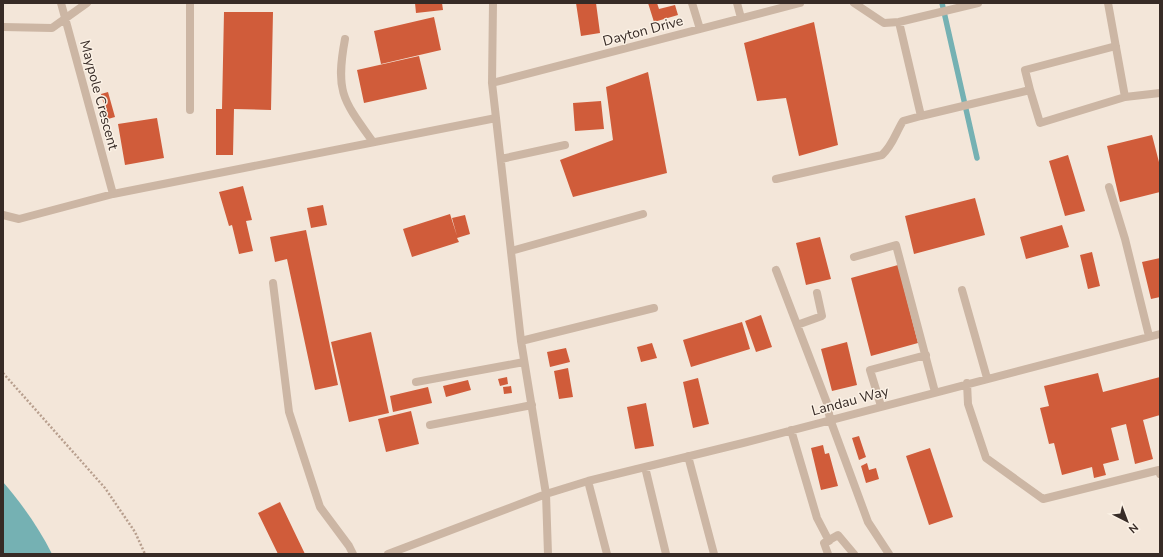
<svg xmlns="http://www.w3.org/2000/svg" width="1163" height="557" font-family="'Nunito Sans',sans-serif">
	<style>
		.water { fill: #75b1b3 }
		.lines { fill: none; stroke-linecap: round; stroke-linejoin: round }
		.stream { stroke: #75b1b3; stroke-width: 5.5 }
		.building { fill: #d05c3a }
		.path { stroke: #b89f8e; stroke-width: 2.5; stroke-dasharray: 2 2; stroke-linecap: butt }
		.lane { stroke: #ccb6a4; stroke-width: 8 }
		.labels { text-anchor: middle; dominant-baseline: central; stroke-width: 3; stroke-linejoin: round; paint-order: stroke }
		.street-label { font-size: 14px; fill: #372b26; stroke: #fbf1e5 }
	</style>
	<rect width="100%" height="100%" fill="#f3e6d9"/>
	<path class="water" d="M3 482C22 504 39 528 52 554H3Z"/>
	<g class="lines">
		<path class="stream" d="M942 3 977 158"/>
	</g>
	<path class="building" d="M415 3H442L443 10 416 13Z
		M576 3H596L600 33 581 36Z
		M648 3H657L659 9 675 5 678 15 654 22Z
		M224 12H273L271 110 234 109 233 155H216V109H222Z
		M434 17 441 50 381 64 374 31Z
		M814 22 838 145 799 156 786 98 757 101 744 43Z
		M419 56 427 89 364 103 357 70Z
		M648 72 667 173 573 197 560 160 613 140 606 87Z
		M108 92 115 117 108 119 101 94Z
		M601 101 604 129 575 131 573 103Z
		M157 118 164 158 125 165 118 124Z
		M1152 135 1160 166V192L1120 202 1107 146Z
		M1068 155 1085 211 1065 216 1049 161Z
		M243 186 252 220 246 221 253 251 239 254 232 225 229 226 219 192Z
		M975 198 985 235 914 254 905 216Z
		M323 205 327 225 311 228 307 208Z
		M450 214 457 236 452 218 465 215 470 234 457 238 459 242 412 257 403 229Z
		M1062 225 1069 247 1026 259 1020 237Z
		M306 230 338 385 315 390 287 259 275 262 270 237Z
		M820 237 831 279 806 285 796 243Z
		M1092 252 1100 286 1088 289 1080 255Z
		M1160 258V297L1151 299 1142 262Z
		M898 265 918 343 871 356 851 278Z
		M761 315 772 347 756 352 745 321Z
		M742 322 750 349 691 367 683 340Z
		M371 332 389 413 349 422 331 342Z
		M847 342 857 385 832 391 821 349Z
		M652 343 657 358 641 362 637 347Z
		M566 348 570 362 550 367 547 352Z
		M568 368 573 397 559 399 554 371Z
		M1098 373 1103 392 1160 377V415L1143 420 1153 459 1135 464 1126 424 1111 428 1119 460 1103 464 1106 475 1094 478 1092 467 1062 475 1054 443 1049 444 1040 408 1049 406 1044 386Z
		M507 377 508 384 500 386 498 379Z
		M698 378 709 424 693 428 683 382Z
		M468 380 471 390 446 397 443 386Z
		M511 386 512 393 504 394 503 387Z
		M428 387 432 403 393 412 390 396Z
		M646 403 654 446 635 449 627 407Z
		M411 411 419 444 386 452 378 419Z
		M859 436 866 457 859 460 852 438Z
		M823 445 825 454 829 453 838 486 821 490 811 448Z
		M930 448 953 517 929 525 906 456Z
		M867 463 869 470 876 468 879 479 866 483 861 466Z
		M280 502 305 554H278L258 513Z"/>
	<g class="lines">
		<path class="path" d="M3 373 105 488 135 532 145 554"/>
		<path class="lane" d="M61 3 113 194
			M692 3 700 29
			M737 3 741 18
			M854 3 884 23 899 22 978 3
			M1108 3 1125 97
			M899 22 921 116 1030 90 1025 70 1116 46
			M3 27 52 28 87 3
			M345 39C335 92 343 100 373 142
			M492 83 800 3
			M1030 90 1040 123 1125 97 1160 93
			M190 110V3
			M501 159 565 145
			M776 179 882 155C893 145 895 134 903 121L921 116
			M1109 187 1125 239 1149 336
			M3 215 19 219 113 194 496 118 492 83 493 3
			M511 251 643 214
			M854 257 896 245 935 392
			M776 270 827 403 830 419 868 522 889 554
			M273 283 289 412 320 507 349 546 353 554
			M962 290 987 378
			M797 325 822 316 817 293
			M521 341 654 308
			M416 382 524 362
			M967 383 968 404 986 458 1043 499 1159 470 1160 474
			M881 406 870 370 926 355
			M430 425 532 405
			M791 430 817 518 829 541
			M688 456 714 554
			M645 467 666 554
			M588 481 607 554
			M388 554 546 494 521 341 496 118
			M548 554 546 494 588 481 743 443 1160 334
			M828 554 824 543 838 535 854 554"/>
	</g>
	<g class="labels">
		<g class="street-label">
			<text transform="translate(643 31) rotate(-15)">Dayton Drive</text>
			<text transform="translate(99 95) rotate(75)">Maypole Crescent</text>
			<text transform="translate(850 401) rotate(-15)">Landau Way</text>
		</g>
	</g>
	<rect width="1163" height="557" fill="none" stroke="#372b26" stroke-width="8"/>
	<g transform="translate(1127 521) rotate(138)" stroke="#fbf1e5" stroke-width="3" paint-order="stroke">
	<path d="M0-3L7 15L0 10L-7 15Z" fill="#372b26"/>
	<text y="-6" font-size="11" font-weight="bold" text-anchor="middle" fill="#372b26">N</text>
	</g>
</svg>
